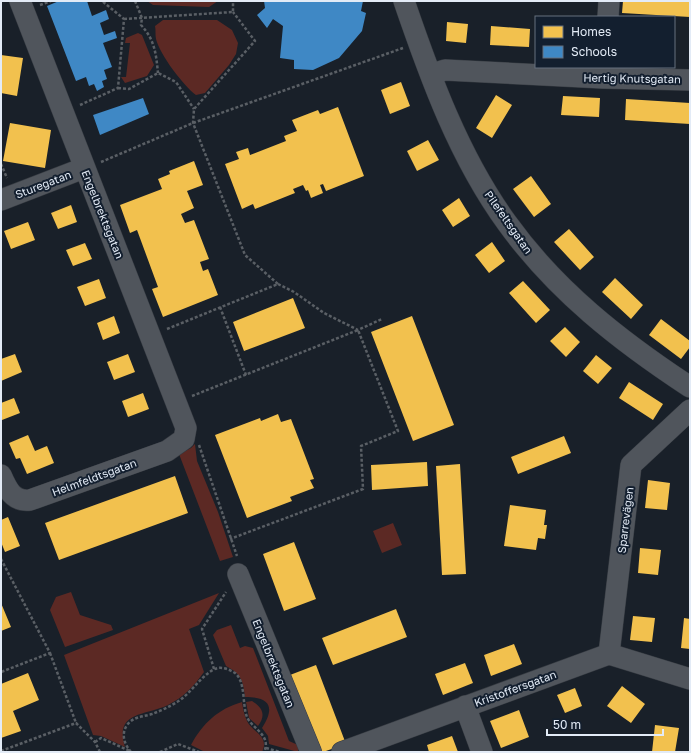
<svg xmlns="http://www.w3.org/2000/svg" width="691" height="753" font-family="'Golos Text',sans-serif">
	<style>
		.green { fill: #5c2924 }
		.homes { fill: #f2c14e }
		.schools { fill: #3f88c5 }
		.lines { fill: none; stroke-linecap: round; stroke-linejoin: round }
		.minor-casing { stroke: #363b42; stroke-width: 22 }
		.path { stroke: #5a5f65; stroke-width: 2.5; stroke-dasharray: 3 2; stroke-linecap: butt }
		.minor { stroke: #50555c; stroke-width: 21 }
		.labels { text-anchor: middle; dominant-baseline: central; stroke-width: 4; stroke-linejoin: round; paint-order: stroke }
		.street-label { font-size: 11px; fill: #e3ebf6; stroke: #131f2f }
	</style>
	<rect width="100%" height="100%" fill="#192029"/>
	<path class="green" d="M147 1H218L209 7 153 5Z
		M163 20H217L232 30 238 43 236 54 229 65 205 93 196 95C183 85 160 55 156 39 155 35 156 30 155 26Z
		M138 33 142 35 154 65 147 76 125 83 121 77H126L130 43H125L126 38Z
		M195 444 197 461 218 512 233 557 220 561 179 454 191 448Z
		M393 523 402 545 382 553 373 531Z
		M71 592 80 615 111 625 113 630 65 647 50 610 56 597Z
		M219 593 199 625 189 629 204 672C194 686 184 697 168 705 145 716 114 711 125 747L101 736 93 735 64 655Z
		M231 625 240 648 245 646 253 648 289 741 298 745V752L269 744 268 736 262 728C275 708 271 697 245 697 243 680 241 674 226 666L213 635 217 630Z
		M252 701C263 708 266 715 258 726L249 718 246 702Z
		M242 702C243 708 244 715 247 721 252 732 270 736 262 752H205L191 745C203 723 218 709 242 702Z"/>
	<path class="homes" d="M623 1H690V17L622 13Z
		M447 22 468 24 466 43 446 41Z
		M491 26 530 29 529 47 490 45Z
		M1 55 23 58 17 96 1 93Z
		M401 82 410 106 390 114 381 90Z
		M496 95 512 105 492 138 476 128Z
		M563 96 600 98 599 117 561 115Z
		M626 99 690 103V124L625 120Z
		M338 107 364 176 326 191 323 184 320 185 323 193 311 198 308 190 306 191 303 185 293 189 295 193 255 209 253 204 242 209 225 164 239 159 236 152 248 148 250 155 286 141 284 136 297 131 292 120 318 110 320 114Z
		M10 123 51 130 45 168 3 161Z
		M428 140 439 160 417 171 407 151Z
		M194 161 203 185 187 191 194 208 181 214 185 223 194 220 209 259 200 262 203 271 208 269 218 295 163 317 152 289 158 287 137 230 130 233 120 205 162 189 158 179 170 174 169 171Z
		M531 176 551 204 534 217 513 189Z
		M459 198 470 216 453 227 442 210Z
		M71 205 77 222 58 229 51 213Z
		M28 222 35 240 11 249 4 231Z
		M569 229 594 257 580 270 554 242Z
		M492 242 505 261 489 273 475 255Z
		M85 243 92 259 73 266 66 250Z
		M615 278 643 305 631 319 602 292Z
		M99 279 106 298 85 306 77 287Z
		M523 281 550 310 536 323 509 293Z
		M293 298 305 328 244 351 233 322Z
		M114 316 120 333 103 340 97 323Z
		M412 316 454 425 413 441 371 332Z
		M661 319 690 341V347L681 359 649 335Z
		M565 327 580 342 566 357 550 341Z
		M15 354 22 372 1 381V359Z
		M128 354 135 372 114 380 107 362Z
		M596 355 612 368 598 384 583 371Z
		M629 382 663 404 653 420 619 398Z
		M143 393 149 409 128 417 122 401Z
		M14 398 20 413 2 420 1 403Z
		M278 414 281 422 291 419 314 479 310 480 314 488 290 497 292 501 247 518 215 435 260 418 261 421Z
		M28 435 35 451 47 446 54 463 27 474 20 458 16 459 9 443Z
		M564 436 571 453 518 474 511 457Z
		M427 462 428 486 372 490 371 465Z
		M460 464 466 574 442 575 436 466Z
		M175 476 188 513 59 560 45 523Z
		M648 480 670 483 667 510 645 508Z
		M510 505 546 510 544 525H547L545 539 538 538 536 550 504 546Z
		M8 517 20 546 5 552 1 542V520Z
		M294 542 316 599 284 611 263 554Z
		M640 548 661 550 658 575 638 573Z
		M1 603 11 627 1 631Z
		M396 609 407 637 333 665 322 638Z
		M633 616 655 618 652 642 630 640Z
		M684 618 690 619V649L681 648Z
		M514 644 522 664 491 676 484 655Z
		M465 663 473 683 443 695 435 674Z
		M316 665 346 744 323 752H320L290 675Z
		M28 673 39 700 13 711 21 731 1 738V684Z
		M622 686 645 704 631 723 607 706Z
		M575 688 582 706 565 713 557 695Z
		M519 710 529 737 501 748 490 721Z
		M655 725 679 728 675 752H652Z
		M452 736 458 752H429L427 745Z"/>
	<path class="schools" d="M59 1H87L92 16 106 10 109 19 100 23 104 35 115 31 117 38 103 43 112 67 104 70 107 79 102 81 104 87 97 91 94 84 89 86 86 77 76 81 47 6Z
		M264 1H363L361 11 366 13 362 31 339 58 313 70 294 69V60L280 58 283 26 273 19 267 28 257 15 265 8Z
		M143 98 149 114 100 135 93 115Z"/>
	<g class="lines">
		<g class="minor-casing">
			<path id="minor" d="M404 1C430 77 459 157 507 223 556 291 620 341 690 387
				M608 17 609 1
				M432 74 445 70 603 78 690 80
				M1 200 84 168
				M1 475C7 489 13 502 30 500L167 451 184 439 186 428 20 1
				M238 574 311 752
				M609 654 631 465 690 410
				M465 706 482 752
				M342 752 609 654 690 679"/>
		</g>
		<path class="path" d="M135 1 142 18 141 25C155 40 156 54 158 73
			M40 5 51 1
			M124 19 233 12V1
			M118 88 129 89 158 73 176 82 194 109
			M80 105 118 88 124 19 102 1
			M101 162 193 123 403 48
			M1 164 7 178
			M278 284 294 292 324 313 358 330 382 319
			M220 307 246 375
			M167 329 278 284 245 255 193 123 194 109 255 41 233 12
			M192 396 358 330 398 431 361 446 363 489 230 539
			M199 445 237 556
			M1 559 50 653 1 672
			M50 653 76 723
			M214 669 202 629 226 592
			M95 742 101 738 130 751
			M266 748 280 752
			M1 751 76 723 95 742 100 752
			M131 752C124 744 121 734 127 725 134 716 143 717 152 714 160 711 169 707 177 702 191 694 204 671 218 668 224 667 230 670 235 673 246 682 242 705 247 717 252 729 272 735 264 752
			M160 752 178 744 199 752"/>
		<use href="#minor" class="minor"/>
	</g>
	<g class="labels">
		<g class="street-label">
			<text transform="translate(632 78) rotate(1)">Hertig Knutsgatan</text>
			<text transform="translate(43 184) rotate(-21)">Sturegatan</text>
			<text transform="translate(103 214) rotate(68)">Engelbrektsgatan</text>
			<text transform="translate(509 222) rotate(55)">Pilefeltsgatan</text>
			<text transform="translate(94 477) rotate(-20)">Helmfeldtsgatan</text>
			<text transform="translate(625 520) rotate(-83)">Sparrevägen</text>
			<text transform="translate(274 663) rotate(68)">Engelbrektsgatan</text>
			<text transform="translate(515 688) rotate(-20)">Kristoffersgatan</text>
		</g>
	</g>
	<rect width="691" height="753" fill="none" stroke="#e3ebf6" stroke-width="4"/>
	<rect x="535" y="16" width="140" height="52" fill="#131f2f" stroke="#66717f"/>
	<rect x="543" y="26" width="20" height="12" fill="#f2c14e" stroke="#66717f"/>
	<text x="571" y="36" font-size="12" fill="#e3ebf6">Homes</text>
	<rect x="543" y="46" width="20" height="12" fill="#3f88c5" stroke="#66717f"/>
	<text x="571" y="56" font-size="12" fill="#e3ebf6">Schools</text>
	<path d="M547 729v6h116v-6" fill="none" stroke="#e3ebf6" stroke-width="2"/>
	<text x="553" y="729" font-size="12" fill="#e3ebf6" stroke="#131f2f" stroke-width="3" paint-order="stroke">50 m</text>
</svg>
